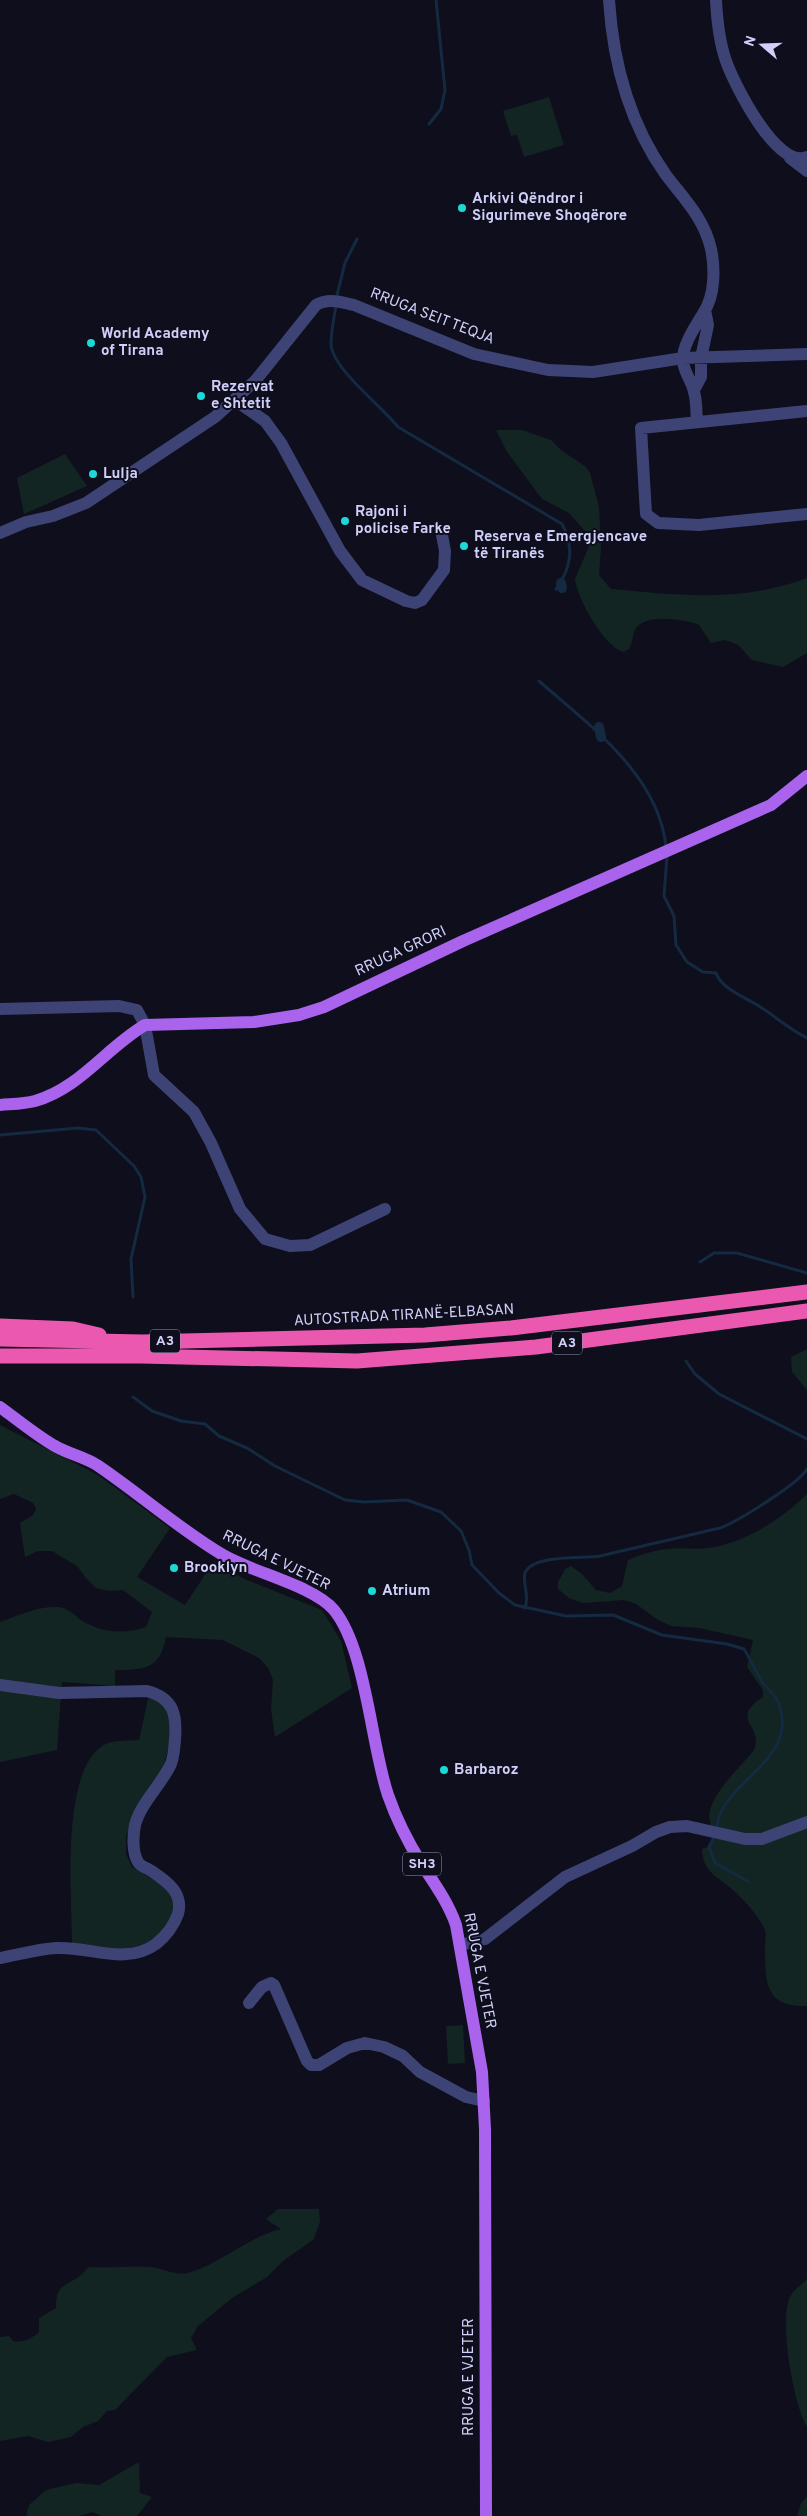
<svg xmlns="http://www.w3.org/2000/svg" width="807" height="2516" font-family="Overpass,sans-serif">
	<style>
		.green { fill: #122522 }
		.lines { fill: none; stroke-linecap: round; stroke-linejoin: round }
		.stream { stroke: #132a40; stroke-width: 3 }
		.canal { stroke: #132a40; stroke-width: 10 }
		.minor { stroke: #3e4376; stroke-width: 12 }
		.major { stroke: #a963ec; stroke-width: 12 }
		.highway { stroke: #eb58b0; stroke-width: 15 }
		.poi-dot { fill: #1bd9d6; stroke: #0f0e1c; stroke-width: 2 }
		.labels { text-anchor: middle; dominant-baseline: central; stroke-width: 4; stroke-linejoin: round; paint-order: stroke }
		.shield { fill: #0f0e1c; stroke: #9595b7; stroke-width: 1 }
		.shield-label { font-size: 14px; font-weight: bold; fill: #cfcff9 }
		.poi-label { font-size: 15px; font-weight: bold; fill: #cfcff9; stroke: #0f0e1c; text-anchor: start }
		.street-label { font-size: 15px; fill: #cfcff9; stroke: #0f0e1c }
	</style>
	<rect width="100%" height="100%" fill="#0f0e1c"/>
	<path class="green" d="M549 97 564 145 524 157 517 135 511 136 503 111Z
		M496 430H522L551 440 561 450 586 467 590 473 599 507 601 548 599 575 611 589C680 595 740 603 807 578V653L783 667 752 660 738 645 731 642 724 640 711 643 699 625C685 619 643 613 635 630 632 636 633 643 629 649L623 652C603 645 578 600 575 579L592 539 569 513 542 499 507 452Z
		M65 454 87 486 24 514 17 478Z
		M805 1350H807V1390L792 1372 791 1357Z
		M0 1425 98 1475 170 1528 137 1577 185 1605 214 1561 242 1578 322 1610 341 1641 352 1688 275 1737 271 1709 273 1680 268 1668 259 1658 223 1640 166 1637C160 1669 145 1670 115 1670V1686L62 1682 57 1750 0 1762V1622C17 1616 38 1606 56 1607 70 1607 76 1618 86 1623 105 1633 127 1634 146 1627L152 1612 123 1590 109 1591 96 1588 86 1578 77 1566 52 1551H38L25 1557 20 1523 33 1515 36 1509 33 1503 14 1494 0 1499Z
		M807 1494V2006C764 2008 765 1980 765 1946 765 1940 767 1933 764 1928 757 1914 744 1900 733 1890 717 1876 703 1873 702 1849 725 1844 705 1825 710 1810 717 1787 739 1769 754 1750 764 1724 728 1720 763 1697V1690L747 1667 753 1640 699 1628 671 1626 658 1620 636 1604 624 1600 583 1603 569 1598 558 1589V1582L565 1569 571 1566 582 1574 596 1590 610 1593 622 1586 628 1560C640 1555 655 1550 668 1549 681 1547 694 1550 707 1548 743 1544 782 1519 807 1494Z
		M149 1694 167 1709 173 1730 163 1769 138 1805 126 1836V1854L132 1867 172 1891C172 1897 175 1905 174 1910 169 1928 152 1945 134 1949 117 1954 89 1946 72 1943 72 1899 59 1762 108 1743 117 1740 129 1741 139 1740Z
		M463 2025 465 2063 448 2064 446 2026Z
		M278 2209H319L320 2221 314 2239 283 2261 267 2277 232 2298 198 2326 191 2338 197 2350 167 2357 115 2410 107 2411 98 2421 83 2427 71 2437 48 2442 28 2436 0 2441V2337L9 2336 13 2341C23 2343 31 2339 39 2332V2318L56 2308C55 2278 74 2288 88 2267 109 2268 129 2266 149 2267 164 2268 176 2277 191 2272 223 2262 248 2237 281 2229L266 2219Z
		M807 2279V2427C793 2404 780 2324 789 2299 792 2291 801 2285 807 2279Z
		M139 2462 140 2493 152 2497 137 2516H101L93 2512 79 2516H26L29 2505 46 2490 76 2483 99 2485Z
		M807 2497V2516H797L801 2503Z"/>
	<g class="lines">
		<path class="stream" d="M429 124 441 109 445 90 436 0
			M336 299 345 263 357 239
			M336 306C334 318 331 331 331 344 332 369 383 407 398 427L562 524C574 547 572 567 556 589
			M539 681C589 725 659 775 666 847
			M667 856 664 896 674 916 676 945 687 962 703 972 716 973C721 989 749 999 762 1008 777 1018 791 1030 807 1038
			M0 1135 78 1128 96 1130 134 1166 141 1177 145 1197 131 1259 133 1297
			M700 1262 714 1253H737L807 1273
			M686 1361 695 1374 719 1394 807 1439
			M133 1397 152 1411 181 1421 205 1424 219 1436 247 1448 275 1466 345 1500 364 1502 407 1500 441 1512 461 1531 469 1550 472 1565 499 1593 515 1605 566 1616 613 1615 662 1635 727 1644 744 1649C751 1660 756 1672 763 1683 768 1690 776 1695 779 1704 800 1762 719 1782 717 1828
			M525 1608C530 1595 522 1583 525 1573 532 1554 584 1559 600 1556L720 1528C737 1522 798 1484 807 1469
			M713 1839 709 1847 715 1863 749 1882"/>
		<path class="canal" d="M561 583 562 588
			M599 727 601 737"/>
		<path class="minor" d="M609 0C613 63 629 123 666 175 684 199 704 218 711 249 715 268 715 295 704 312 697 324 682 345 683 360 683 372 692 380 694 392 697 401 696 412 697 422
			M716 0C717 20 719 41 726 61 734 84 777 170 807 157
			M790 158 807 171
			M694 390 701 377V358L708 325 705 310
			M237 398 242 405 265 421 281 443 340 551 362 580 406 601 415 603 422 600 444 570 445 551 442 535
			M807 411 641 428 646 514 658 523 699 525 807 514
			M0 533 26 522 53 516 86 503 215 417 255 381 316 305C328 298 342 302 354 305L474 354 548 370 593 372 683 358 807 354
			M0 1009 119 1006 137 1010 145 1025 154 1075 194 1112 211 1143 240 1209 265 1239 290 1246 310 1245 385 1209
			M0 1685 59 1693 147 1691C174 1698 177 1715 175 1740 174 1749 174 1759 170 1766 160 1786 141 1803 135 1825 133 1835 132 1852 138 1862 140 1866 146 1868 150 1870 166 1881 184 1892 178 1914 174 1925 166 1936 156 1944 126 1966 89 1946 56 1948 38 1949 18 1955 0 1958
			M460 1945 485 1939 565 1877 632 1846 656 1832 670 1827 687 1826 745 1839H762L807 1822
			M249 2003 262 1987 271 1983 274 1985 307 2061 311 2065H319L347 2048 365 2043 384 2047 403 2056 420 2072 466 2097 484 2101"/>
		<path class="major" d="M0 1105C11 1104 24 1104 35 1101 80 1088 106 1048 145 1025L254 1022 299 1015 324 1007 463 941 771 805 807 776
			M0 1407C18 1420 36 1435 55 1446 69 1454 84 1457 97 1465 140 1494 179 1529 223 1555 254 1573 314 1586 334 1610 366 1649 371 1745 388 1795 396 1818 408 1842 421 1863 434 1883 448 1902 456 1925L482 2072 485 2129 486 2516"/>
		<path class="highway" d="M0 1326 73 1329 99 1335
			M0 1339 143 1342 425 1335 511 1328 807 1292
			M0 1356H141L357 1361 536 1347 807 1311"/>
	</g>
	<g class="poi-dot">
		<circle cx="462" cy="208" r="5"/>
		<circle cx="91" cy="343" r="5"/>
		<circle cx="201" cy="396" r="5"/>
		<circle cx="93" cy="474" r="5"/>
		<circle cx="345" cy="521" r="5"/>
		<circle cx="464" cy="546" r="5"/>
		<circle cx="174" cy="1568" r="5"/>
		<circle cx="372" cy="1591" r="5"/>
		<circle cx="444" cy="1770" r="5"/>
	</g>
	<g class="labels">
		<g class="shield">
			<rect x="150" y="1329.5" width="30" height="23" rx="4"/>
			<rect x="552" y="1331.5" width="30" height="23" rx="4"/>
			<rect x="403" y="1852.5" width="38" height="23" rx="4"/>
		</g>
		<g class="shield-label">
			<text x="165" y="1341">A3</text>
			<text x="567" y="1343">A3</text>
			<text x="422" y="1864">SH3</text>
		</g>
		<g class="poi-label">
			<text x="472" y="199">Arkivi Qëndror i<tspan x="472" dy="17">Sigurimeve Shoqërore</tspan></text>
			<text x="101" y="334">World Academy<tspan x="101" dy="17">of Tirana</tspan></text>
			<text x="211" y="387">Rezervat<tspan x="211" dy="17">e Shtetit</tspan></text>
			<text x="103" y="474">Lulja</text>
			<text x="355" y="512">Rajoni i<tspan x="355" dy="17">policise Farke</tspan></text>
			<text x="474" y="537">Reserva e Emergjencave<tspan x="474" dy="17">të Tiranës</tspan></text>
			<text x="184" y="1568">Brooklyn</text>
			<text x="382" y="1591">Atrium</text>
			<text x="454" y="1770">Barbaroz</text>
		</g>
		<g class="street-label">
			<text transform="translate(432 317) rotate(21)">RRUGA SEIT TEQJA</text>
			<text transform="translate(401 952) rotate(-25)">RRUGA GRORI</text>
			<text transform="translate(404 1316) rotate(-3)">AUTOSTRADA TIRANË-ELBASAN</text>
			<text transform="translate(276 1561) rotate(26)">RRUGA E VJETER</text>
			<text transform="translate(479 1971) rotate(79)">RRUGA E VJETER</text>
			<text transform="translate(469 2377) rotate(-90)">RRUGA E VJETER</text>
		</g>
	</g>
	<g transform="translate(762 45) rotate(289)" stroke="#0f0e1c" stroke-width="4" paint-order="stroke">
	<path d="M0-4L9 19L0 12L-9 19Z" fill="#cfcff9"/>
	<text y="-8" font-size="14" font-weight="bold" text-anchor="middle" fill="#cfcff9">N</text>
	</g>
</svg>
